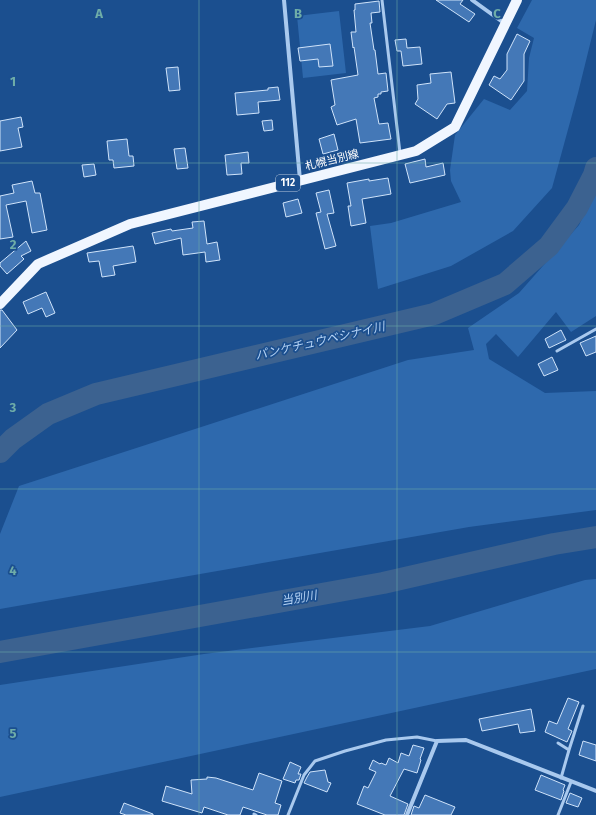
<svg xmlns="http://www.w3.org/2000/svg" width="596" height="815" font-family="'Fira Sans','Noto Sans JP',sans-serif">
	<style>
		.green { fill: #2e69ad }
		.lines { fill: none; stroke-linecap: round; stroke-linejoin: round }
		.river { stroke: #3c6290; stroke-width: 22 }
		.building { fill: #4478b7; stroke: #cfe3fa }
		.lane { stroke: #a9c9ee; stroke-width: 3 }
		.street { stroke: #a9c9ee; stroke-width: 4 }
		.primary { stroke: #f0f6ff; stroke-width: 10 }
		.grid { fill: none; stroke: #6fada8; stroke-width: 1; stroke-opacity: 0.55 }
		.labels { text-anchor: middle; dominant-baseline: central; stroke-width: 3.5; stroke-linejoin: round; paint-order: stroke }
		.shield { fill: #1b4f8f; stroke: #bbcadd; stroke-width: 1 }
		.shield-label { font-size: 10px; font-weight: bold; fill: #fff }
		.street-label { font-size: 11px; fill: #fff; stroke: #1b4f8f }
		.water-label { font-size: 12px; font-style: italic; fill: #b5d3f5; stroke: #1b4f8f }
		.grid-label { font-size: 13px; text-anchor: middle; font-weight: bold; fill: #6fada8; stroke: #1b4f8f; stroke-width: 3.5; stroke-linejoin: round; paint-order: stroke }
	</style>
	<rect width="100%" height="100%" fill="#1b4f8f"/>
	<path class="green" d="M532 0H596V20L578 93 552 188 513 231 451 266 378 289 370 226 391 223 461 202 451 181 450 170 455 135 484 99 510 110 527 91 529 58 534 38 517 28Z
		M339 11 346 73 303 78 297 16Z
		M596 190V316L571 332 556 312 518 357 496 334 486 344 489 359 545 393 596 391V510L469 527 0 609V534L19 486 408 360 474 350 468 328 519 293 579 225Z
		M596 579V669L0 797V685L204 654 430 626 585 580Z"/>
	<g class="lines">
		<path class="river" d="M0 452 13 439 48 414 96 394 434 314 505 284 549 246 577 208 594 175 596 168
			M0 652 383 583 554 544 596 537"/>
	</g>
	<path class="building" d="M436 0H463L460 4 475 14 469 22Z
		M379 1 380 12 371 13 372 23H370L374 50H375L378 74 386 73 388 91 381 92V94H378V97L374 98 379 124 388 123 391 139 360 143 356 119 337 125 331 107 335 105 331 80 358 75 354 47 353 48 351 32H356L354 10H355V4Z
		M517 34 530 41 524 54V81L511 100 489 85 494 76 500 79 507 70V54Z
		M406 39 407 48 420 47 422 64 403 66 401 51H397L395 40Z
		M330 44 333 66 319 67 318 59 300 61 298 48Z
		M178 67 180 90 169 91 166 68Z
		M451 72 455 103 447 104 437 119 415 104 418 99 417 85 431 83 430 74Z
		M278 87 280 100 258 102 259 113 237 115 235 93 268 90V88Z
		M21 117 23 127 18 128 22 147 0 151V121Z
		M272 120 273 130 264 131 262 121Z
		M334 134 338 150 323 154 319 139Z
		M127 139 129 156H133L134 166 114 168 113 160H109L107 141Z
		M185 148 188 168 177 169 174 149Z
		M248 152 249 163H241L242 174 227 175 225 155Z
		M425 159 426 167 443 163 445 175 410 183 405 164Z
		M94 164 96 175 84 177 82 165Z
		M388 178 391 194 362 199 366 223 351 226 348 206H351L347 183 369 179V181Z
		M32 181 35 193H40L47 230 32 233 26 201 6 205 13 237 0 239V196L14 193 12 185Z
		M329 190 334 213 327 214 336 246 325 249 316 213 321 212 316 193Z
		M298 199 302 213 286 217 283 203Z
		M204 221 207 244 217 242 220 260 206 262 205 252 183 255 181 238 155 244 152 233 171 229 172 231 193 228 192 222Z
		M26 241 31 251 21 256 24 259 7 274 0 266V263Z
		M133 246 134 250 136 262 113 266 115 275 102 277 99 261 89 262 87 253Z
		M46 292 55 313 46 317 42 308 28 314 23 302Z
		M0 310H2L17 330 0 348Z
		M561 330 566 340 549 348 545 339Z
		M596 336V352L586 356 580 343Z
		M552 357 558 370 544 376 538 364Z
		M568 698 579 702 568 729 572 731 567 742 545 732 549 721 557 724Z
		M531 709 535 731 520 733 518 724 482 731 479 719Z
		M583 741 596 745V761L579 755Z
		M413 745 424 748 420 759 421 760 417 773 404 769 390 796 408 804 404 815H385L357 804 364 786 368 788 376 772 369 769 373 760 380 764 381 763 386 765 389 758 398 763 401 753 409 756Z
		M290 762 301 767 298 774H301L299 780H296L295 783 283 779Z
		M325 770 328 782 331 783 327 792 304 783 307 777 310 772Z
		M259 773 282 781 275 803 281 805 278 815H267L243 807 240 815H228L204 807 202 813 162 801 166 786 192 794 191 780 207 779V777L216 778 253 790Z
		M541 775 565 785 563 790 564 791 561 800 535 790Z
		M570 793 582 798 578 807 566 803Z
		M425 795 455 807 451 815H411L414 806 419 808Z
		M124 803 153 814V815H126L120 813Z"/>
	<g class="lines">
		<path class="lane" d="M382 0 400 153
			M557 351 596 329
			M558 743 569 750 561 778
			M569 750 583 706
			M254 814 256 815
			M288 815 304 775 315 761 345 751 386 740 417 737 437 741
			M558 815 571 782"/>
		<path class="street" d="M284 0 300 180
			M472 0 504 23
			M407 815 437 741 466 740 596 791"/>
		<path class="primary" d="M0 304 38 264 130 224 416 151 455 127 517 0"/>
	</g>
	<path class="grid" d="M199 0V815M397 0V815M0 163H596M0 326H596M0 489H596M0 652H596"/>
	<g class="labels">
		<rect class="shield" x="276" y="175" width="24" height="16" rx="3"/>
		<g class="shield-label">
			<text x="288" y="183">112</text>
		</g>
		<g class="street-label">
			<text transform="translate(332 160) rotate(-14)">札幌当別線</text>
		</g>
		<g class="water-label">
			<text transform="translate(320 341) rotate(-13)">パンケチュウベシナイ川</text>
			<text transform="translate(299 598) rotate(-10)">当別川</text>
		</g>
	</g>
	<g class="grid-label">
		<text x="99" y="18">A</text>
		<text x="298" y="18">B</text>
		<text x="497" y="18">C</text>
		<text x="13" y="86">1</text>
		<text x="13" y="249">2</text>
		<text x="13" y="412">3</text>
		<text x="13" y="575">4</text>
		<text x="13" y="738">5</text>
	</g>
</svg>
